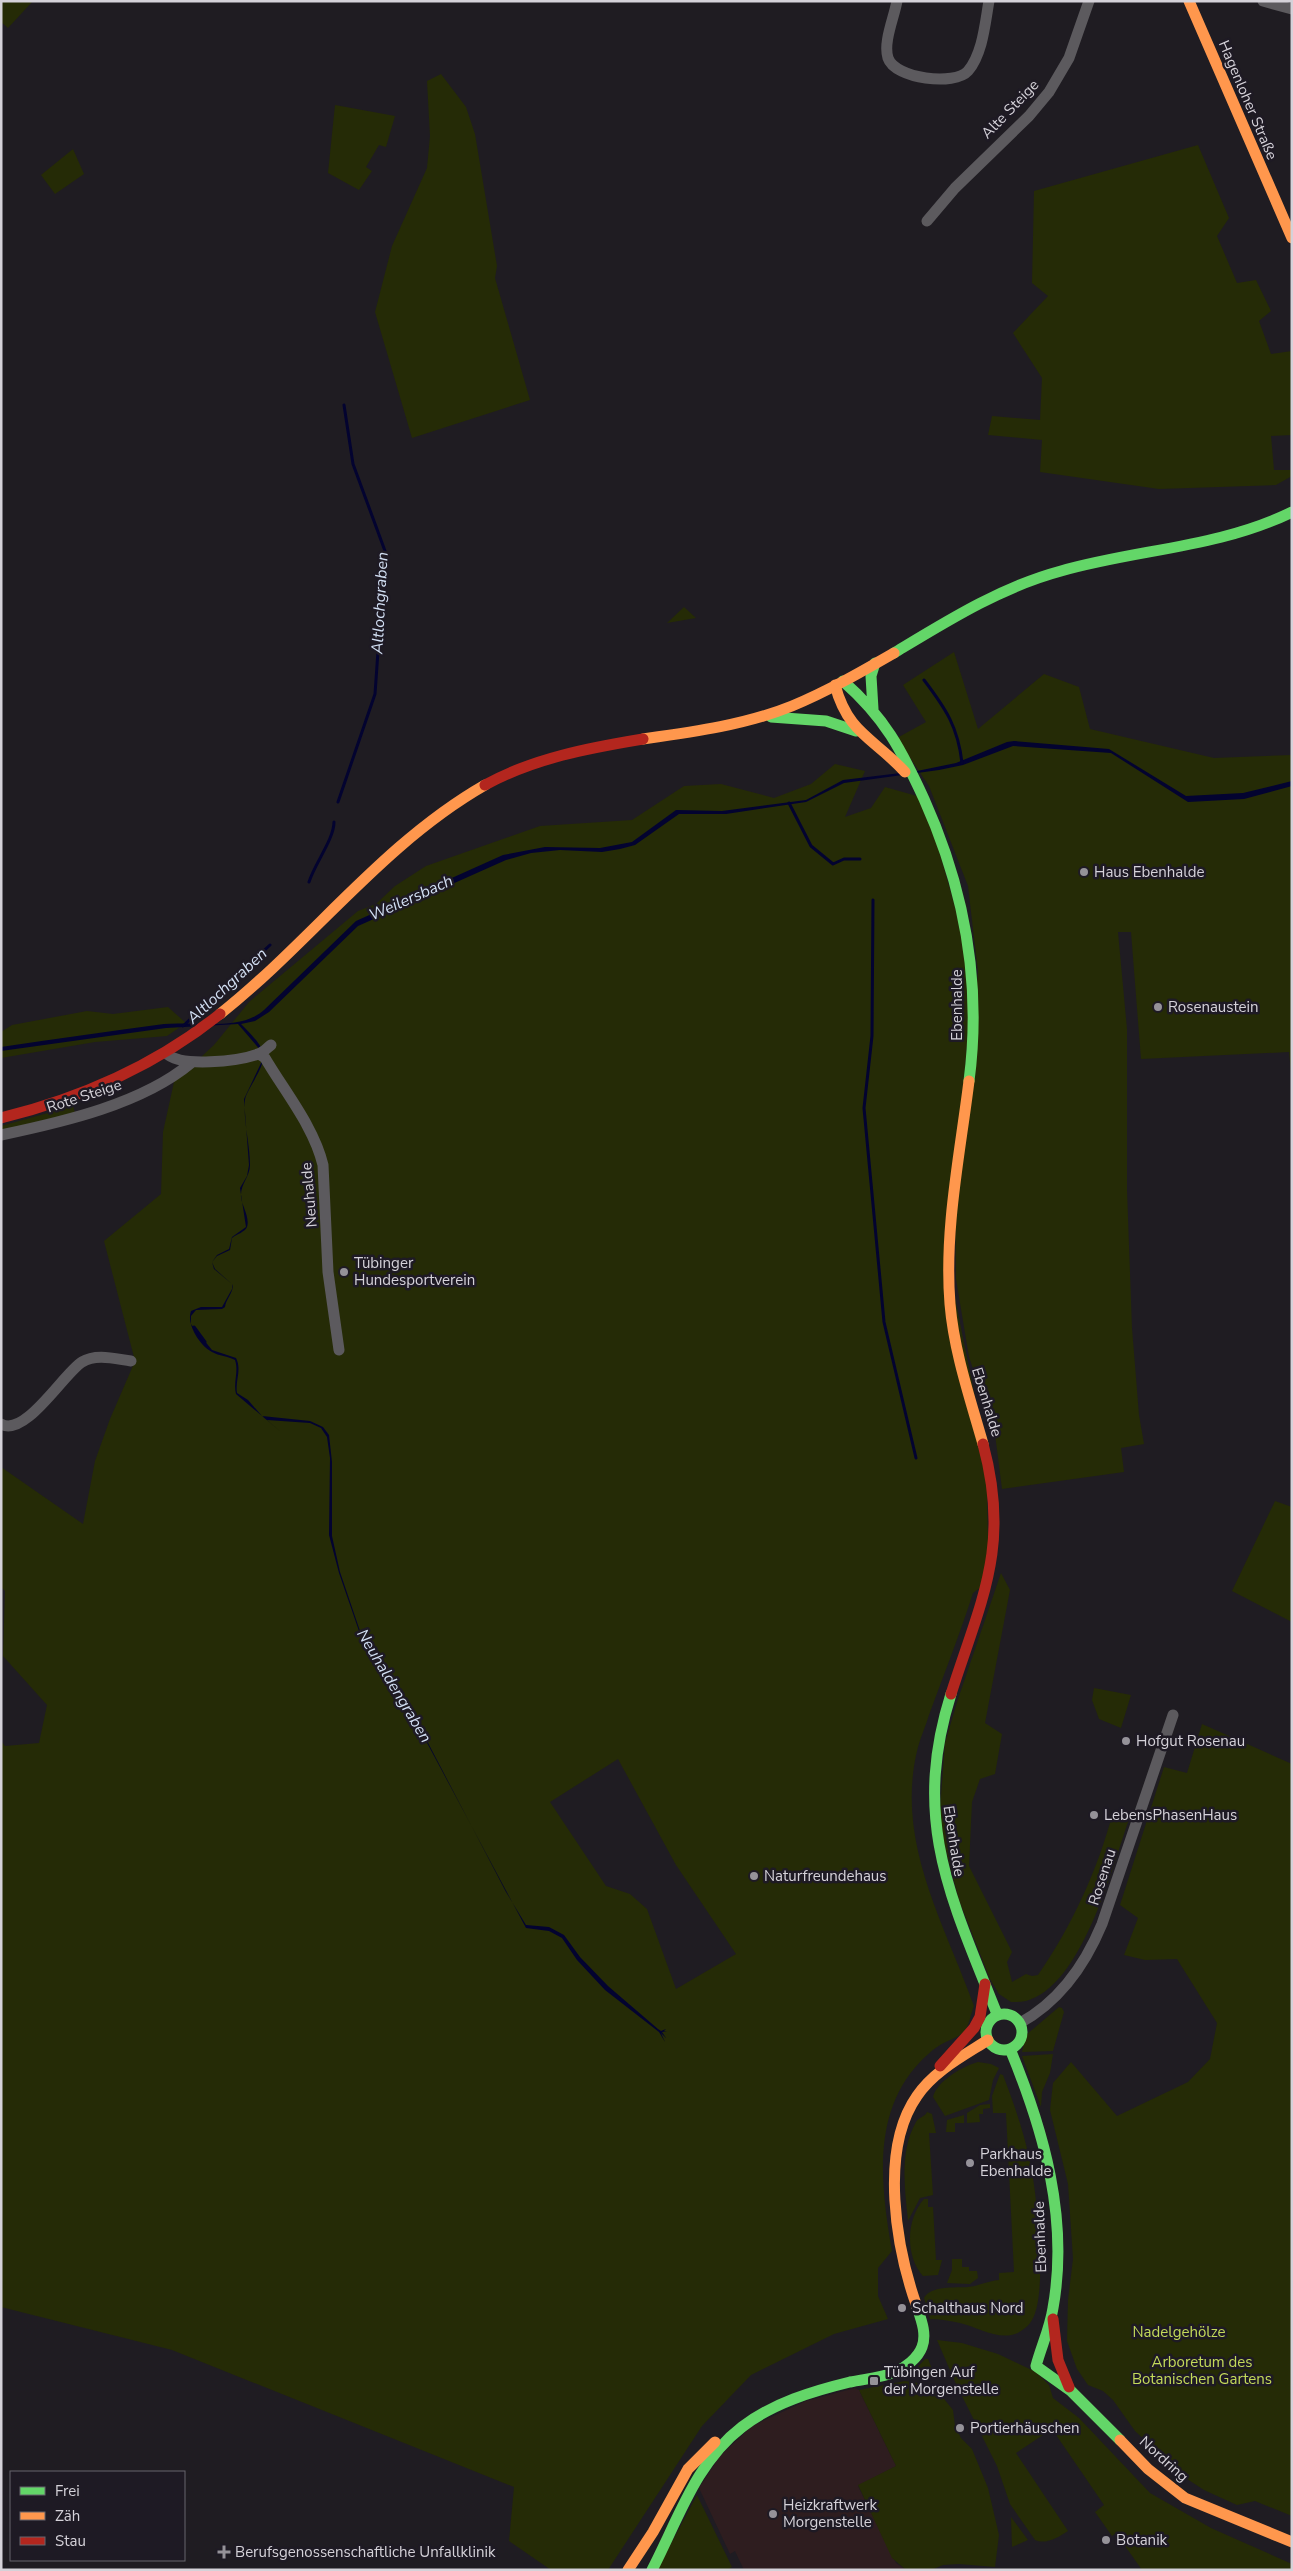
<svg xmlns="http://www.w3.org/2000/svg" width="1293" height="2571" font-family="'Nunito Sans',sans-serif">
	<style>
		.industrial { fill: #2e1d1f }
		.green { fill: #252b06; fill-rule: evenodd }
		.water { fill: #030330 }
		.lines { fill: none; stroke-linecap: round; stroke-linejoin: round }
		.stream { stroke: #030330; stroke-width: 3 }
		.street { stroke: #5c5a5e; stroke-width: 11 }
		.fast { stroke: #63d668; stroke-width: 11 }
		.slow { stroke: #ff974d; stroke-width: 11 }
		.jam { stroke: #b3261e; stroke-width: 11 }
		.poi-dot { fill: #959299; stroke: #1e1a24; stroke-width: 2 }
		.labels { text-anchor: middle; dominant-baseline: central; stroke-width: 5; stroke-linejoin: round; paint-order: stroke }
		.street-label { font-size: 15px; fill: #d5d2d9; stroke: #1e1a24 }
		.poi-label { font-size: 15px; fill: #d5d2d9; stroke: #1e1a24; text-anchor: start }
		.park-label { font-size: 15px; fill: #c4da5a; stroke: #1e1a24 }
		.water-label { font-size: 16px; font-style: italic; fill: #d2dff3; stroke: #1e1a24 }
	</style>
	<rect width="100%" height="100%" fill="#1f1c22"/>
	<path class="industrial" d="M855 2388 859 2390 896 2466 858 2486 896 2563 906 2570H744L735 2551 730 2554 699 2488 720 2456 752 2426 806 2401Z"/>
	<path class="green" d="M1 1H33L8 28 1 22Z
		M441 74 466 107 475 134 497 266 495 278 530 400 412 438 375 312 392 246 427 168 430 136 427 81Z
		M335 105 395 116 386 147 379 145 366 167 372 171 359 190 328 173Z
		M1198 145 1229 218 1217 236 1237 283 1256 280 1271 311 1259 321 1271 354 1292 351V435L1271 436 1274 470H1292V476L1276 485 1159 489 1040 472 1042 440 988 435 992 416 1040 420 1042 378 1013 333 1048 296 1032 283 1034 191Z
		M73 149 84 174 55 194 41 175Z
		M684 607 696 618 667 623Z
		M954 652 978 729 1044 674 1079 687 1090 729 1214 758 1292 755V1081L1289 1052 1141 1059 1131 932H1118L1127 1029V1190L1132 1328 1139 1415 1144 1444 1121 1448 1124 1472 1002 1489 995 1434 969 1357 956 1279 955 1203 978 972 968 886 929 786 897 738 926 722 903 685Z
		M835 764 865 771 845 817 871 808 885 787 924 798 973 970 949 1268 986 1452 989 1581 973 1593C960 1634 944 1674 929 1715 926 1725 921 1736 918 1747 894 1840 944 1922 974 2006 971 2013 969 2026 964 2032 958 2038 945 2041 937 2047 931 2051 925 2057 920 2062 871 2113 881 2188 892 2251L878 2268V2296L888 2319 834 2334 751 2375 702 2426 608 2570H551L509 2541 514 2487 172 2350 1 2307V1741L5 1746 39 1743 47 1705 3 1656 5 1591 1 1587V1467L83 1524 95 1461 110 1419 135 1361 104 1241 161 1194 163 1132 174 1082 214 1045 249 1002 358 911 376 904 395 886 426 866 540 826 632 820 684 786 721 784 774 798 811 784ZM618 1759 676 1865 736 1954 676 1989 647 1909 630 1894 606 1886 550 1802Z
		M168 1007 186 1023 167 1036 95 1042 1 1058V1032L12 1025 87 1011 113 1014Z
		M73 1106 75 1113 1 1132V1126Z
		M1275 1501 1292 1507V1622L1232 1591Z
		M1001 1573 1010 1590 985 1723 1002 1734 995 1774 980 1779 972 1802 969 1866 1012 1952 1007 1962 1012 1982 1026 1974 1032 1976 1038 1975C1072 1926 1098 1869 1113 1812L1129 1819C1112 1868 1082 1986 1026 2001 1021 2002 1015 2002 1011 2002L999 1994 990 1979 959 1900 939 1823 945 1743 958 1699Z
		M1094 1688 1131 1695 1121 1728 1099 1719 1092 1700Z
		M1202 1724 1292 1764V2516L1255 2501 1237 2505 1204 2490 1184 2477 1135 2431 1113 2400 1103 2391 1088 2385 1077 2369 1067 2341 1068 2300 1073 2259 1068 2184 1050 2110 1053 2083 1071 2062 1117 2116 1188 2082 1210 2059 1217 2023 1177 1959 1145 1960 1124 1955 1138 1918 1120 1905 1164 1767 1187 1773Z
		M1059 2007 1062 2008 1064 2012 1053 2051 1022 2052 1026 2035Z
		M1053 2054 1050 2073 1042 2092 1041 2107 1022 2056Z
		M978 2062 991 2064 999 2068 993 2080 989 2100 945 2116 933 2097C937 2081 963 2066 978 2062Z
		M1000 2074 1003 2075C1014 2104 1024 2132 1030 2162 1037 2193 1048 2294 1032 2320 1029 2326 1021 2332 1015 2334 997 2340 977 2327 960 2323 950 2321 940 2319 930 2319L924 2298C931 2285 956 2288 968 2287 979 2286 987 2281 999 2280V2273L1014 2272 1006 2113H993L992 2096Z
		M990 2104V2108L983 2109V2114H979L980 2122 967 2123V2113L980 2105Z
		M927 2112 932 2114 936 2133H929L933 2195 920 2198 908 2221C905 2189 899 2152 916 2122 919 2117 925 2117 927 2112Z
		M964 2115V2123H955V2132H946L947 2120Z
		M924 2199H928V2207H933L936 2260H942L938 2275 923 2276C905 2256 906 2219 924 2199Z
		M952 2259H962V2267H969V2271H977L978 2278 970 2284 947 2283 952 2270Z
		M937 2340 962 2343 998 2354 1036 2372 1049 2385 1053 2398 1079 2418 1150 2493 1211 2528 1292 2564V2570H1142L1116 2533 1112 2536 1095 2512 1104 2505 1052 2429 1016 2453 1068 2531C1059 2537 1046 2545 1035 2540L1010 2504 997 2466 956 2384Z
		M925 2359H928L934 2374 915 2370Z
		M905 2381 924 2384 940 2394 953 2410 955 2426 961 2438 972 2449 988 2488 999 2535 995 2567 959 2564 943 2565 931 2570H906L892 2558 858 2485 896 2466 859 2390Z
		M697 2495 732 2567 727 2570H657Z
		M1011 2517 1028 2540 1012 2547Z"/>
	<path class="water" d="M1014 741 1109 749 1186 796 1243 793 1292 781V786L1244 799 1188 802 1111 753 1013 746 963 765 939 770 844 783 806 802 726 814H679L635 845 620 849 602 852 560 850 531 853 506 860 358 926 269 1012 255 1021 241 1024C248 1031 259 1042 263 1051 268 1064 246 1090 245 1100 243 1121 250 1143 250 1165 250 1177 240 1184 241 1197 242 1206 250 1217 247 1227 245 1232 237 1234 232 1238L230 1250 217 1256 212 1262 215 1269 232 1284C235 1291 226 1298 225 1307L222 1309 196 1310 191 1316V1324L212 1350 236 1358C242 1370 235 1380 237 1393L248 1400 262 1416 310 1421 323 1427 329 1435 332 1462V1536L340 1572 360 1631 403 1695 506 1892 526 1925 549 1927 564 1935 580 1957 608 1986 658 2029 661 2031 666 2029 664 2031H667L662 2032 666 2038 661 2033 665 2042 659 2032 605 1990 577 1960 562 1938 549 1931 526 1928 402 1696 359 1631 339 1573 329 1535 330 1458 327 1437 321 1428 310 1423 267 1420 281 1432 236 1394C233 1382 239 1372 235 1360 228 1356 219 1356 212 1352 200 1346 186 1324 191 1311L201 1307H222L232 1289V1284L214 1269 212 1262 217 1255 229 1249 232 1237 246 1227 240 1188 247 1176 249 1165 244 1099 262 1061V1052L238 1024 166 1028 1 1051V1047C55 1039 110 1031 164 1024 195 1021 239 1032 264 1010L356 921 503 855 545 847 600 848 632 842 676 810 722 811 806 800 843 780 917 771 956 763 1007 742Z"/>
	<g class="lines">
		<path class="stream" d="M924 680C946 709 958 727 962 763
			M338 802 375 694 385 551 353 464 344 405
			M789 803 811 846 833 864 844 859H860
			M309 882C315 863 334 839 334 822
			M873 900 872 1036 864 1108 884 1322 916 1458
			M183 1026 270 945
			M194 1327 205 1342"/>
		<path class="street" d="M897 1C894 18 883 42 888 58 895 79 955 86 968 71 983 53 985 23 989 1
			M1263 1 1292 9
			M927 221 955 188 1029 116 1049 92 1069 58 1089 1
			M166 1053C180 1068 239 1061 258 1054 263 1053 267 1048 271 1045
			M259 1054 265 1058C285 1092 314 1127 323 1165L328 1272 339 1350
			M1 1135C63 1122 142 1104 191 1063
			M1 1424C25 1438 64 1373 82 1362 96 1353 116 1359 131 1361
			M1020 2023C1060 2001 1085 1965 1102 1924L1173 1715"/>
		<path class="fast" d="M894 653C947 621 1001 587 1061 571 1138 549 1218 548 1292 512
			M843 681C885 718 901 749 924 799 965 890 982 982 969 1081
			M873 709 871 676 875 663
			M771 717 826 721 856 731
			M951 1694C911 1821 951 1898 997 2014
			M986 2032a18 18 0 1 1 36 0a18 18 0 1 1-36 0Z
			M1010 2049C1044 2131 1069 2219 1053 2308 1050 2328 1041 2347 1036 2366L1071 2391 1120 2440
			M652 2570C678 2520 696 2462 742 2427 773 2403 813 2391 850 2382 864 2379 881 2378 895 2372 905 2368 918 2358 922 2347 927 2334 921 2319 917 2307"/>
		<path class="slow" d="M1189 1 1292 238
			M835 685C848 734 874 738 905 772
			M643 739C693 732 745 725 792 706 828 691 861 672 894 653
			M220 1014C312 941 382 844 485 785
			M969 1081C960 1154 944 1230 950 1304 954 1352 970 1398 983 1444
			M917 2307C896 2248 879 2150 917 2096 934 2071 963 2056 988 2040
			M1120 2440 1148 2469 1185 2498 1292 2542
			M628 2570 653 2532 688 2469 715 2442"/>
		<path class="jam" d="M485 785C534 758 589 748 643 739
			M1 1118C82 1098 155 1066 220 1014
			M951 1694C981 1600 1011 1547 983 1444
			M940 2066 974 2028 980 2017 985 1984
			M1053 2319 1058 2360 1069 2387"/>
	</g>
	<g class="poi-dot">
		<circle cx="1084" cy="872" r="5"/>
		<circle cx="1158" cy="1007" r="5"/>
		<circle cx="344" cy="1272" r="5"/>
		<circle cx="1126" cy="1741" r="5"/>
		<circle cx="1094" cy="1815" r="5"/>
		<circle cx="754" cy="1876" r="5"/>
		<circle cx="970" cy="2163" r="5"/>
		<circle cx="902" cy="2308" r="5"/>
		<rect x="869" y="2376" width="10" height="10" rx="2.5"/>
		<circle cx="960" cy="2428" r="5"/>
		<circle cx="773" cy="2514" r="5"/>
		<circle cx="1106" cy="2540" r="5"/>
		<path d="M221.5 2544.5h5v5h5v5h-5v5h-5v-5h-5v-5h5z"/>
	</g>
	<g class="labels">
		<g class="street-label">
			<text transform="translate(1248 100) rotate(67)">Hagenloher Straße</text>
			<text transform="translate(1010 109) rotate(-46)">Alte Steige</text>
			<text transform="translate(957 1005) rotate(-90)">Ebenhalde</text>
			<text transform="translate(84 1096) rotate(-18)">Rote Steige</text>
			<text transform="translate(309 1195) rotate(-95)">Neuhalde</text>
			<text transform="translate(987 1402) rotate(73)">Ebenhalde</text>
			<text transform="translate(954 1841) rotate(81)">Ebenhalde</text>
			<text transform="translate(1102 1877) rotate(-72)">Rosenau</text>
			<text transform="translate(1040 2237) rotate(-92)">Ebenhalde</text>
			<text transform="translate(1164 2459) rotate(42)">Nordring</text>
		</g>
		<g class="poi-label">
			<text x="1094" y="872">Haus Ebenhalde</text>
			<text x="1168" y="1007">Rosenaustein</text>
			<text x="354" y="1263">Tübinger<tspan x="354" dy="17">Hundesportverein</tspan></text>
			<text x="1136" y="1741">Hofgut Rosenau</text>
			<text x="1104" y="1815">LebensPhasenHaus</text>
			<text x="764" y="1876">Naturfreundehaus</text>
			<text x="980" y="2154">Parkhaus<tspan x="980" dy="17">Ebenhalde</tspan></text>
			<text x="912" y="2308">Schalthaus Nord</text>
			<text x="884" y="2372">Tübingen Auf<tspan x="884" dy="17">der Morgenstelle</tspan></text>
			<text x="970" y="2428">Portierhäuschen</text>
			<text x="783" y="2505">Heizkraftwerk<tspan x="783" dy="17">Morgenstelle</tspan></text>
			<text x="1116" y="2540">Botanik</text>
			<text x="235" y="2552">Berufsgenossenschaftliche Unfallklinik</text>
		</g>
		<g class="park-label">
			<text x="1179" y="2332">Nadelgehölze</text>
			<text x="1202" y="2362">Arboretum des<tspan x="1202" dy="17">Botanischen Gartens</tspan></text>
		</g>
		<g class="water-label">
			<text transform="translate(380 603) rotate(-87)">Altlochgraben</text>
			<text transform="translate(411 898) rotate(-24)">Weilersbach</text>
			<text transform="translate(227 986) rotate(-43)">Altlochgraben</text>
			<text transform="translate(394 1686) rotate(59)">Neuhaldengraben</text>
		</g>
	</g>
	<rect width="1293" height="2571" fill="none" stroke="#d5d2d9" stroke-width="5"/>
	<rect x="10" y="2471" width="175" height="90" fill="#1e1a24" stroke="#67646c"/>
	<rect x="20" y="2487" width="25" height="8" fill="#63d668" stroke="#67646c"/>
	<text x="55" y="2496" font-size="15" fill="#d5d2d9">Frei</text>
	<rect x="20" y="2512" width="25" height="8" fill="#ff974d" stroke="#67646c"/>
	<text x="55" y="2521" font-size="15" fill="#d5d2d9">Zäh</text>
	<rect x="20" y="2537" width="25" height="8" fill="#b3261e" stroke="#67646c"/>
	<text x="55" y="2546" font-size="15" fill="#d5d2d9">Stau</text>
</svg>
